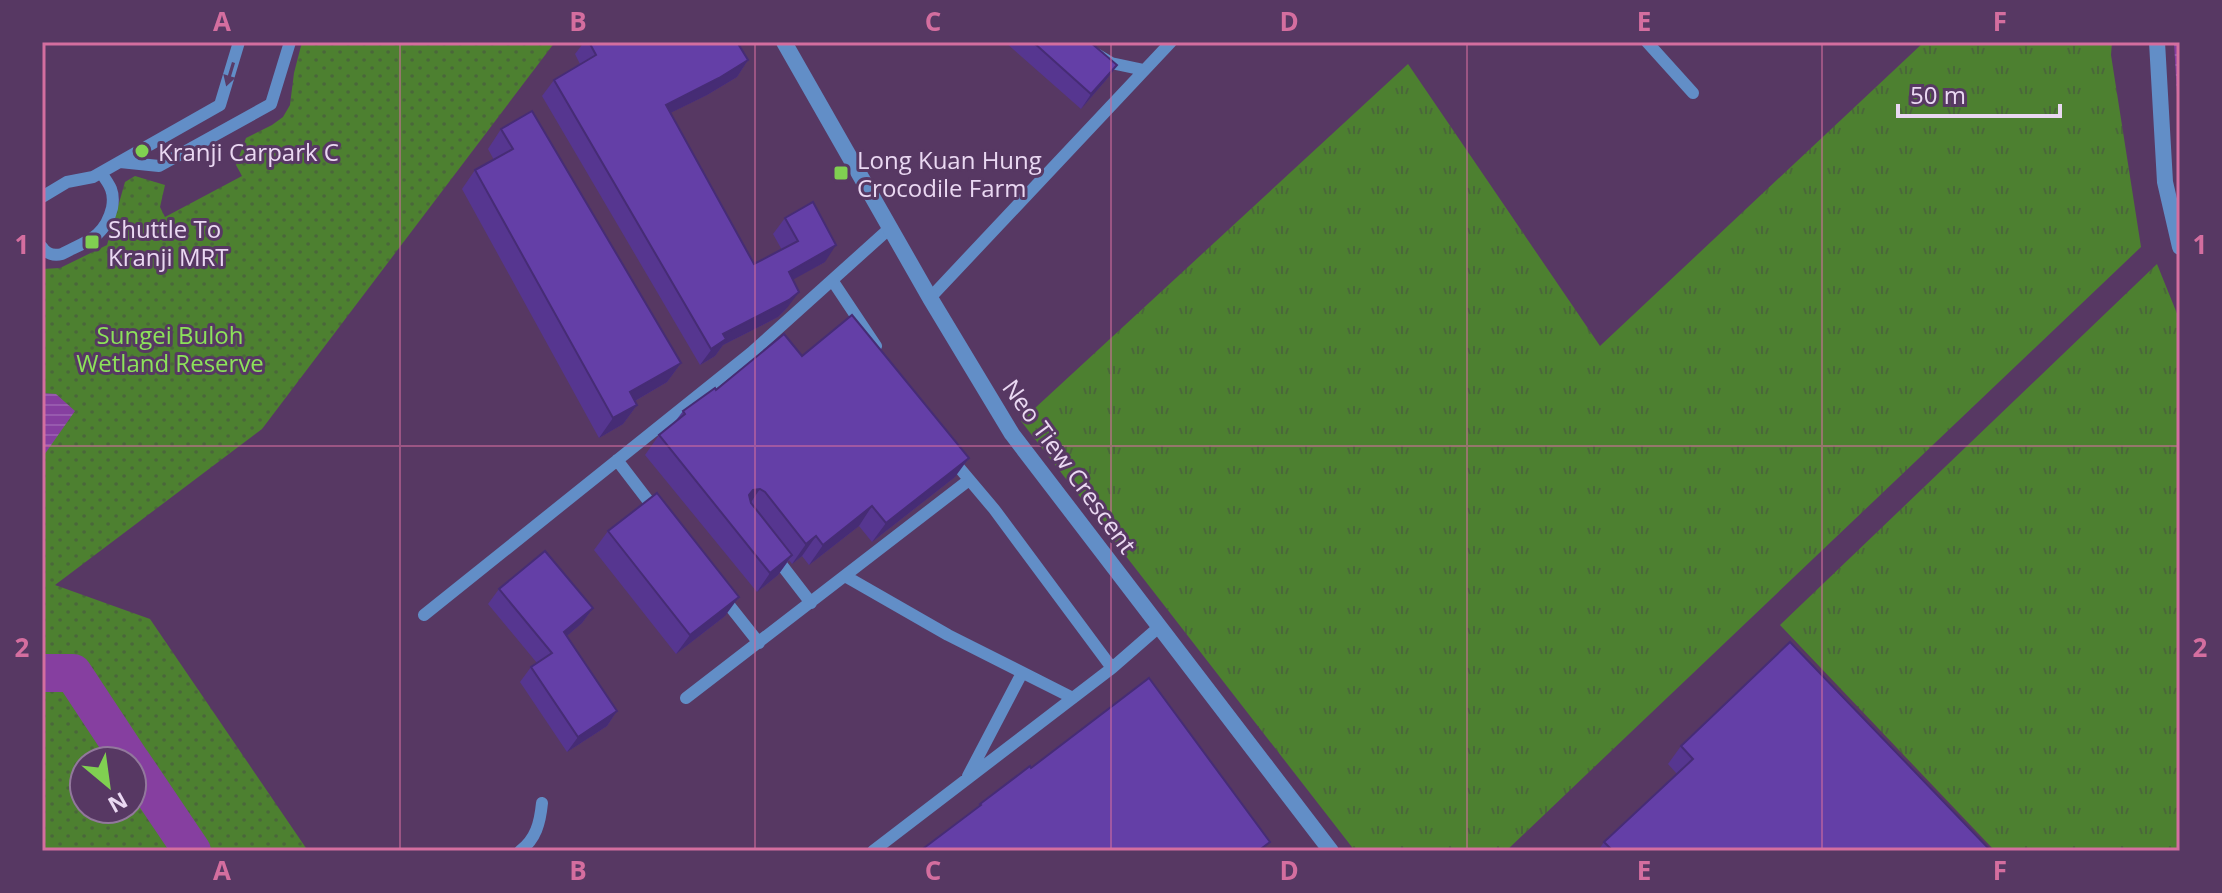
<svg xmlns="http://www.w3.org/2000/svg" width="2222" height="893" font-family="'Open Sans',sans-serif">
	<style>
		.grass { fill: url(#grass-tufts) }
		.park { fill: url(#park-dots); fill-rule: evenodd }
		.water { fill: url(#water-rules) }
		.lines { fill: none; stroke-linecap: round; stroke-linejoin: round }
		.river { stroke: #863fa0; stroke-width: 38 }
		.service { stroke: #628ec7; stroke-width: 12 }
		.minor { stroke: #628ec7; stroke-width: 16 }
		.wall { fill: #563690 }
		.shaded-wall { fill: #462c75 }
		.building { fill: #643fa7; stroke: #462c75; stroke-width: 2 }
		.oneway { fill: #583c68 }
		.grid { fill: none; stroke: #d46e9f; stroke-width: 2; stroke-opacity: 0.55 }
		.poi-dot { fill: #80d051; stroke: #573863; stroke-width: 3 }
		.labels { text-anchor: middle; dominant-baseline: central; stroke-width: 6; stroke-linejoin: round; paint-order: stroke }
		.poi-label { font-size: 24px; fill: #ead8f2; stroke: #573863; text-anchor: start }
		.park-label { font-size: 24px; fill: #8ce25a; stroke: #573863 }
		.street-label { font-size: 24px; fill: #ead8f2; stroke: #573863 }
		.neatline { fill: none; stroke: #d46e9f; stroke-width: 3 }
		.grid-label { font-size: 26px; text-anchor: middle; font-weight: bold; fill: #d46e9f }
	</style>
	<defs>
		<pattern id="grass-tufts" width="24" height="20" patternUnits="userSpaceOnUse" patternTransform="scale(2)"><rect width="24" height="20" fill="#4d8030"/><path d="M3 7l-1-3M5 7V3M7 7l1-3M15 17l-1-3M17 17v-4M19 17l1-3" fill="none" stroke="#4a673a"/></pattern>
		<pattern id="park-dots" width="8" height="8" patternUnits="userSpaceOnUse" patternTransform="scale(2)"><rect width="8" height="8" fill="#4d8030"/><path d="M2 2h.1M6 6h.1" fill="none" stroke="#4a673a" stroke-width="1.8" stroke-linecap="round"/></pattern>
		<pattern id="water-rules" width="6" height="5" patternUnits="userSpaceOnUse" patternTransform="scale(2)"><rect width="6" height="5" fill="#863fa0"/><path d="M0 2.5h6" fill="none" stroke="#975aae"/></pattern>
	</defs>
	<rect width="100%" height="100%" fill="#573863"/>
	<path class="grass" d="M1924 42H2112L2111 55 2141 247 1506 851H1355L1021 421 1408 64 1600 346Z
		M2157 264 2180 321V851H1995L1780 625Z"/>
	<path class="park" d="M302 42H555L262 429 55 585 150 619 308 851H42V269L60 268 107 245 125 182 135 176 165 185 160 207 165 217 242 176 236 165 246 138 272 125 283 117 290 105 294 73ZM84 761H132V809H84Z"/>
	<path class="water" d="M2174 42H2180V147Z
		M42 393 56 394 75 411 42 458Z"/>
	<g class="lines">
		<path class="river" d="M42 673H73L131 761
			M132 762 192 851"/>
		<path class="service" d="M1076 42 1111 63 1144 70
			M1647 42 1693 93
			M120 162 159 166 271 104 290 42
			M42 197 67 182 93 177 220 105 239 42
			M42 247C46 254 54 256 62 254 87 241 105 237 112 208 115 192 110 185 101 173
			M832 280 876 346
			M930 298 1171 42
			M951 458 994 509 1112 668
			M617 460 656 511
			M774 555 811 603
			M845 576 948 635 1073 698
			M721 595 759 643
			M424 615 751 353 890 228
			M686 698 969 480
			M968 776 1022 673
			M520 851C536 839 540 823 542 803
			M873 851 1112 668 1159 627"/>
		<path class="minor" d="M784 42 930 298 1012 434 1331 851
			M2157 42 2165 182 2180 247"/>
	</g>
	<path class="wall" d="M584 42H737L748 60 737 77 707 95 670 113 754 264 782 250 773 234 785 218 825 262 793 279 787 308 778 317 723 345 715 356 700 365 542 96 554 80 580 64 575 54Z
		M1005 42H1090L1117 65 1106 80 1081 109Z
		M501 129 681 363 667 382 635 401 637 405 623 424 599 438 462 189 475 170 494 160 488 149Z
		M802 356 955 477 872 542 859 526 809 565 802 556 792 564 789 560 778 575 757 592 645 455 659 435 674 423 683 411 716 390Z
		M608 531 725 616 676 654 594 550Z
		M499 589 593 608 582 623 567 636 617 711 607 726 567 752 520 682 531 667 537 663 488 604Z
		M1681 746 1991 851H1598L1604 842 1677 774 1668 764Z"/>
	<path class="shaded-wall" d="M748 60 737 77 707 95 654 121 666 105Z
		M1117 65 1106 80 1081 109 1091 94Z
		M836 245 825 262 778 288 789 272Z
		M799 292 787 308 778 317 723 345 715 356 700 365 723 334Z
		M681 363 667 382 616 412 630 392Z
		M637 405 623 424 599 438 613 418Z
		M969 458 955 477 872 542 886 523Z
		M760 489 747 508 739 510 753 490Z
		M872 506 859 526 809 565 823 545Z
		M816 536 802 556 792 564 806 544Z
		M792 555 778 575 757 592 770 573Z
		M739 597 725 616 676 654 690 635Z
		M593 608 582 623 554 647 564 632Z
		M617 711 607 726 567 752 578 737Z"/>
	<path class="building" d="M589 42H737L748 60 719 78 666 105 754 264 798 241 785 218 813 202 836 245 789 272 799 292 789 300 723 334 726 339 711 349 554 80 596 55Z
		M1033 42H1090L1117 65 1091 94Z
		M532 111 681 363 630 392 637 405 613 418 475 170 513 149 501 129Z
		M852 315 969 458 886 523 872 506 823 545 816 536 806 544 765 492 760 489 753 490 749 495 751 503 792 555 770 573 659 435 685 414 683 411 715 388 716 390 784 334 802 356Z
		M657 493 739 597 690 635 608 531Z
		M545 551 593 608 564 632 617 711 578 737 531 667 552 653 499 589Z
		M1790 642 1991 851H1613L1604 842 1693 759 1681 746Z
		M1149 678 1270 842 1258 851H920L981 805 980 804 1030 766 1031 768Z"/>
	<defs><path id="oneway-solid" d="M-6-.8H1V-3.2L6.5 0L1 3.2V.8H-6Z" transform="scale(2)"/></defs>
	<use class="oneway" href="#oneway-solid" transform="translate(230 74) rotate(107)"/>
	<path class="grid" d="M400 42V851M755 42V851M1111 42V851M1467 42V851M1822 42V851M42 446H2180"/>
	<g class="poi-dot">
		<circle cx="142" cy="151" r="8"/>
		<rect x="833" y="165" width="16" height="16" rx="4"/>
		<rect x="84" y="234" width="16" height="16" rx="4"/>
	</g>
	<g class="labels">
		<g class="poi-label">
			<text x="158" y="151">Kranji Carpark C</text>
			<text x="857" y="159">Long Kuan Hung<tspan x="857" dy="28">Crocodile Farm</tspan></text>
			<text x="108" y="228">Shuttle To<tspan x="108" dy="28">Kranji MRT</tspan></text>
		</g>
		<g class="park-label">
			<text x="170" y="334">Sungei Buloh<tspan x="170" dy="28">Wetland Reserve</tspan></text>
		</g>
		<g class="street-label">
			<text transform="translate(1070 466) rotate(54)">Neo Tiew Crescent</text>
		</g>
	</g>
	<rect width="2222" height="893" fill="none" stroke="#573863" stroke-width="88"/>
	<g transform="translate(108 785) rotate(151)"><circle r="38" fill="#573863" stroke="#92789c" stroke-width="2"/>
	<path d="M0-6L14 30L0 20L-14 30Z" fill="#80d051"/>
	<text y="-12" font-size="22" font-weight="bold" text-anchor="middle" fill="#ead8f2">N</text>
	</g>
	<path d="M1898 104v12h162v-12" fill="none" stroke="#ead8f2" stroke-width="4"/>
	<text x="1910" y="104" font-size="24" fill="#ead8f2" stroke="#573863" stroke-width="6" paint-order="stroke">50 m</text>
	<rect x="44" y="44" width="2134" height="805" class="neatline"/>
	<g class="grid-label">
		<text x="222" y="31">A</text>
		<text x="578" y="31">B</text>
		<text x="933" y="31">C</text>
		<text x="1289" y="31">D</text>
		<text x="1644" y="31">E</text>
		<text x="2000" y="31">F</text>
		<text x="22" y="254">1</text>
		<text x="2200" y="254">1</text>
		<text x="22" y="657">2</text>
		<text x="2200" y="657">2</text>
		<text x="222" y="880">A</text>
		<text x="578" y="880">B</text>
		<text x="933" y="880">C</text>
		<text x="1289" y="880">D</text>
		<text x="1644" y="880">E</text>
		<text x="2000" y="880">F</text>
	</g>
</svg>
